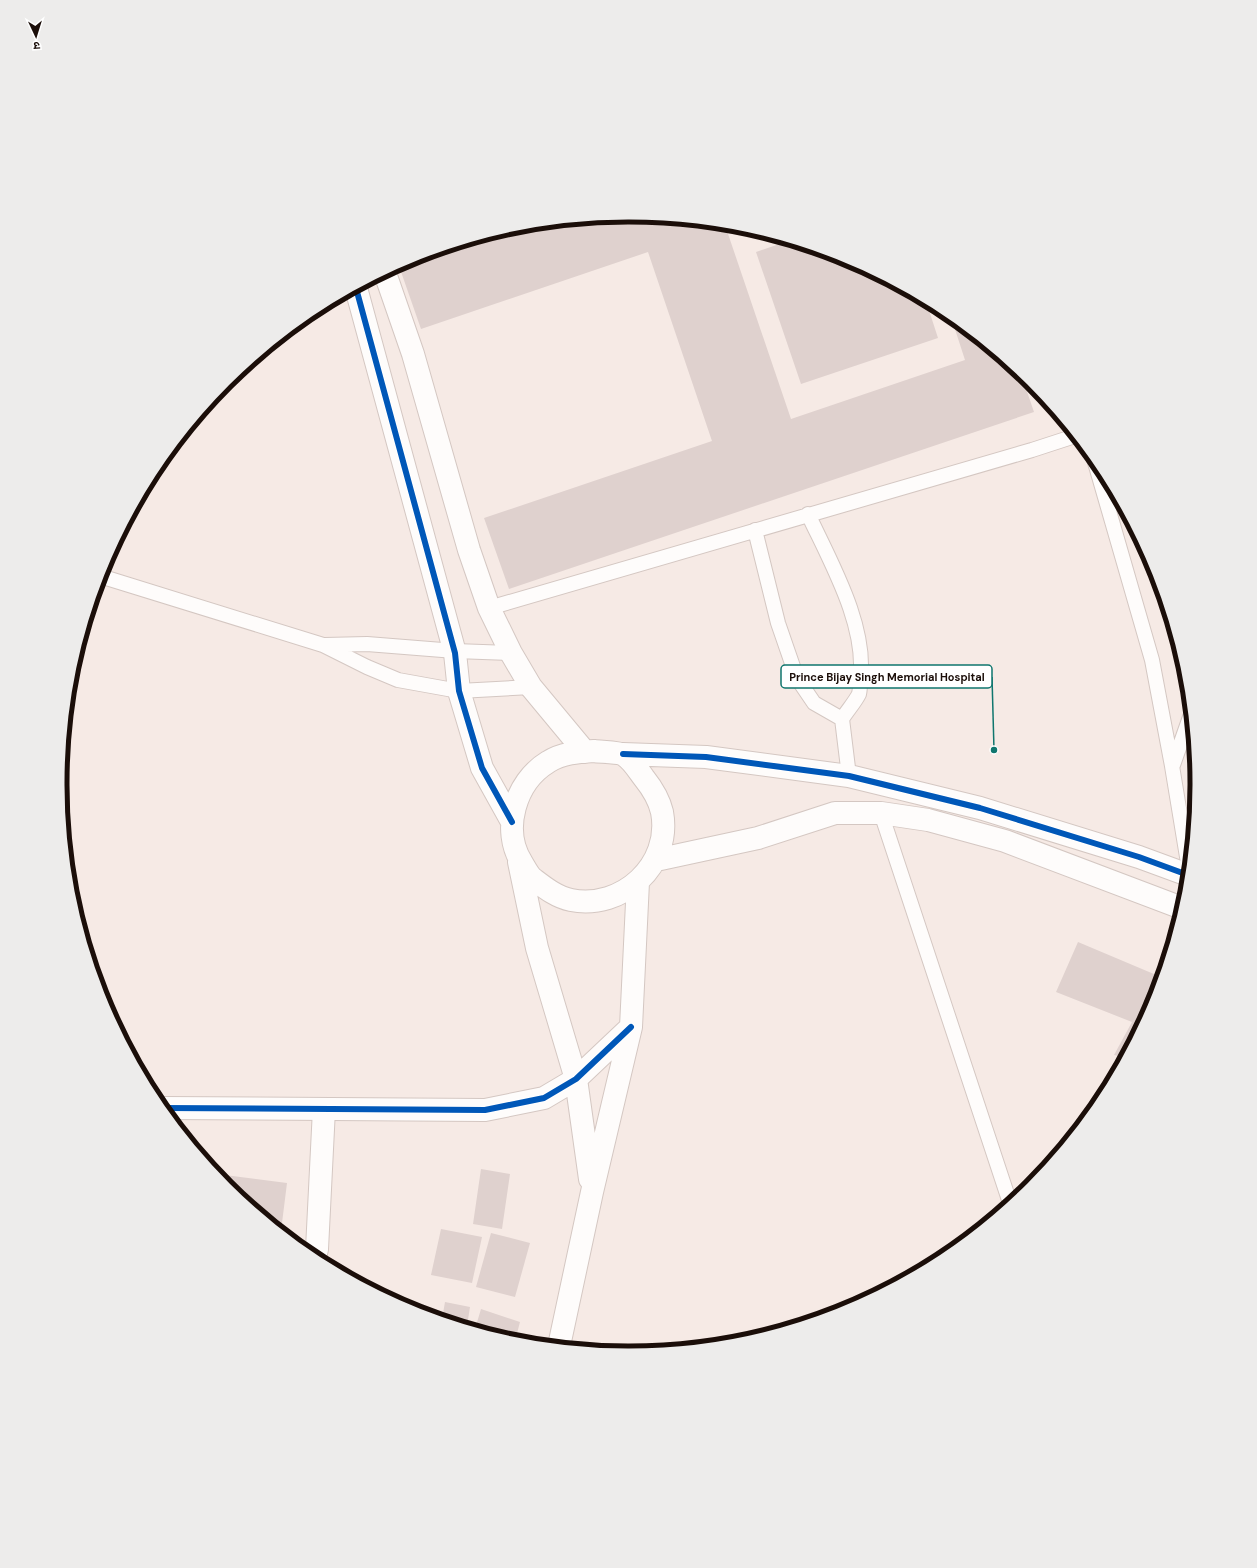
<svg xmlns="http://www.w3.org/2000/svg" width="1257" height="1568" font-family="'DM Sans','Noto Sans Devanagari',sans-serif">
	<style>
		.building { fill: #dfd1ce }
		.lines { fill: none; stroke-linecap: round; stroke-linejoin: round }
		.service-casing { stroke: #d4c7c2; stroke-width: 16 }
		.minor-casing { stroke: #d4c7c2; stroke-width: 24 }
		.tertiary-casing { stroke: #d4c7c2; stroke-width: 24 }
		.service { stroke: #fefcfb; stroke-width: 14 }
		.minor { stroke: #fefcfb; stroke-width: 22 }
		.tertiary { stroke: #fefcfb; stroke-width: 22 }
		.cycleway-casing { stroke: #fff; stroke-width: 8 }
		.cycleway { stroke: #0057b8; stroke-width: 6 }
		.rim { fill: none; stroke: #1b0e09; stroke-width: 5 }
		.leader { fill: none; stroke: #0f766e; stroke-width: 1.5 }
		.callout-dot { fill: #0f766e; stroke: #fff; stroke-width: 1.5 }
		.callout { fill: #fff; stroke: #0f766e; stroke-width: 1.5 }
		.callout-label { font-size: 11px; text-anchor: middle; font-weight: bold; fill: #1b0e09 }
	</style>
	<rect width="100%" height="100%" fill="#f6eae5"/>
	<path class="building" d="M629 216 725 225 791 419 965 360 951 317 1021 374 1034 412 509 589 484 518 712 441 648 252 421 329 399 266 518 226Z
		M788 241 846 259 926 301 938 338 801 384 756 252Z
		M1078 942 1161 977 1154 1002 1124 1057 1114 1055 1132 1022 1056 992Z
		M481 1169 510 1174 502 1229 473 1224Z
		M217 1174 287 1183 281 1231 226 1186Z
		M441 1229 482 1237 472 1283 431 1275Z
		M491 1233 530 1243 515 1297 476 1287Z
		M445 1302 470 1307 467 1326 442 1319Z
		M481 1309 520 1322 515 1341 475 1329Z"/>
	<g class="lines">
		<g class="service-casing">
			<path id="service" d="M1094 459 1152 660 1172 766 1189 869
				M808 514C831 563 868 627 860 681 860 685 860 690 859 694 855 702 847 711 842 719L849 776
				M755 530 778 623 797 678 814 703 842 719
				M100 576 323 645 367 667 398 680 459 691 531 687
				M489 608 1032 450 1075 436
				M325 645 367 644 455 651 511 653
				M1173 765 1190 717
				M881 813 1010 1203"/>
		</g>
		<g class="minor-casing">
			<path id="minor" d="M315 1258 317 1249 324 1109"/>
		</g>
		<g class="tertiary-casing">
			<path id="tertiary" d="M385 273 413 354 469 550 489 608 511 653 531 687 585 752
				M356 288 455 653 459 691 482 768 512 822
				M594 751C601 752 619 752 624 755 632 760 638 770 644 778 652 788 659 799 662 812 672 865 622 910 571 900 556 897 544 887 532 878 528 874 525 868 522 863 501 830 515 782 548 762 562 753 578 752 594 751Z
				M623 754 706 757 849 776 980 808 1139 857 1188 875
				M656 860 758 838 835 813H881L928 820 1005 841 1182 908
				M519 862 537 948 576 1079 590 1179
				M163 1108 485 1110 544 1098 576 1079 631 1027
				M559 1346 592 1192 631 1027 638 882"/>
		</g>
		<use href="#service" class="service"/>
		<use href="#minor" class="minor"/>
		<use href="#tertiary" class="tertiary"/>
		<g class="cycleway-casing">
			<path id="cycleway" d="M356 288 455 653 459 691 482 768 512 822
				M623 754 706 757 849 776 980 808 1139 857 1188 875
				M163 1108 485 1110 544 1098 576 1079 631 1027"/>
		</g>
		<use href="#cycleway" class="cycleway"/>
	</g>
	<path d="M0 0H1257V1568H0ZM628 222H629A561 561 0 0 1 1190 783V785A561 561 0 0 1 629 1346H628A561 561 0 0 1 67 785V783A561 561 0 0 1 628 222Z" fill="#edeceb" fill-rule="evenodd"/>
	<path class="rim" d="M628 222H629A561 561 0 0 1 1190 783V785A561 561 0 0 1 629 1346H628A561 561 0 0 1 67 785V783A561 561 0 0 1 628 222Z"/>
	<path class="leader" d="M994 750L992 677"/>
	<circle class="callout-dot" cx="994" cy="750" r="4"/>
	<rect class="callout" x="781" y="665" width="211" height="23" rx="4"/>
	<g class="callout-label">
		<text x="887" y="681">Prince Bijay Singh Memorial Hospital</text>
	</g>
	<g transform="translate(36 36) rotate(176)" stroke="#ffffff" stroke-width="3" paint-order="stroke">
	<path d="M0-3L7 15L0 10L-7 15Z" fill="#1b0e09"/>
	<text y="-6" font-size="11" font-weight="bold" text-anchor="middle" fill="#1b0e09">उ</text>
	</g>
</svg>
